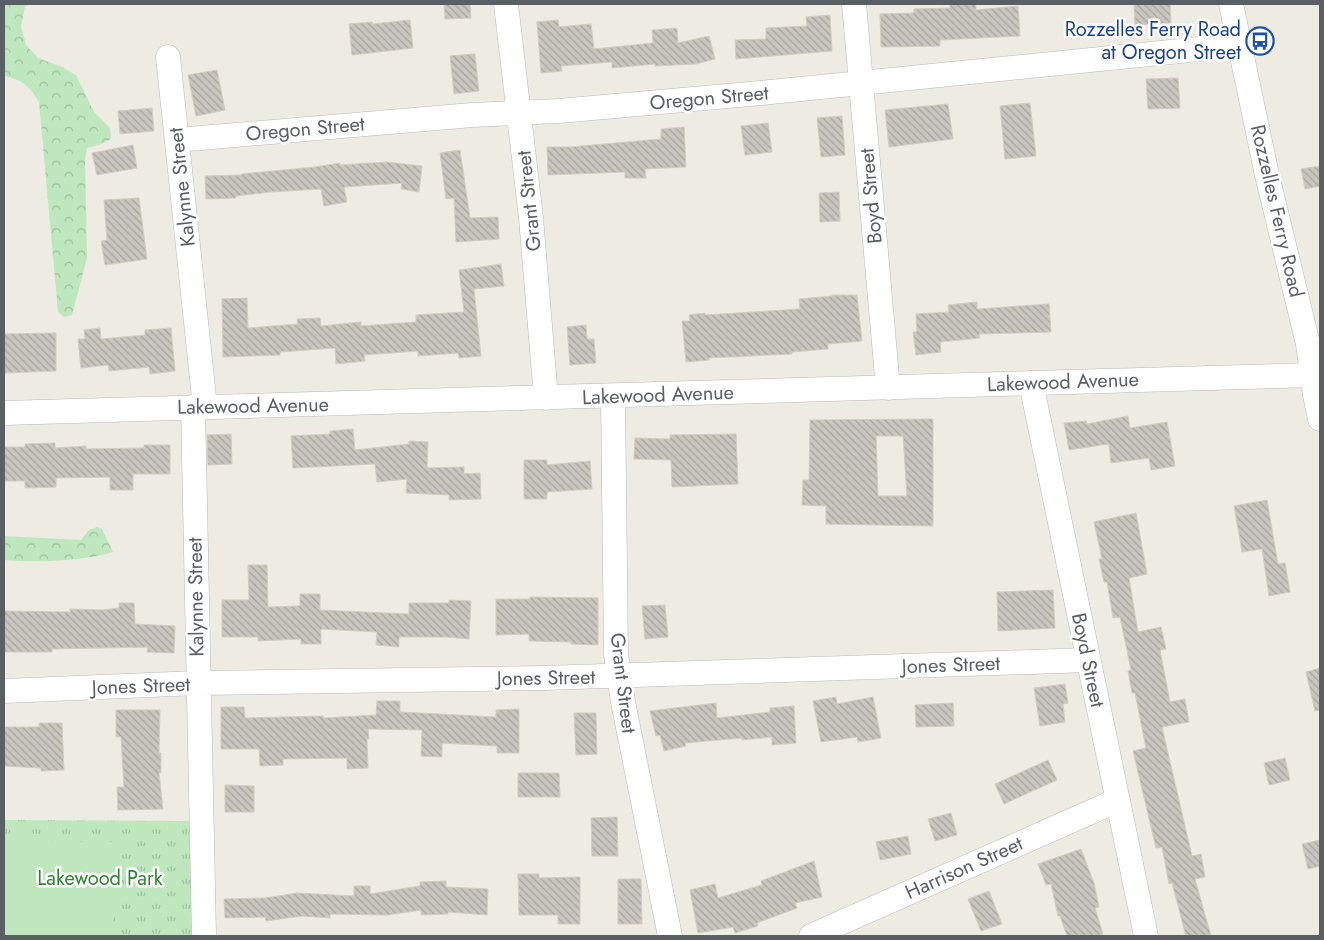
<svg xmlns="http://www.w3.org/2000/svg" width="1324" height="940" font-family="Jost,sans-serif">
	<style>
		.forest { fill: url(#forest-crowns) }
		.park { fill: url(#park-tufts) }
		.pitch { fill: #bee7bd }
		.building { fill: url(#building-back-hatch); stroke: #d3ccc0; fill-rule: evenodd }
		.lines { fill: none; stroke-linecap: round; stroke-linejoin: round }
		.minor-casing { stroke: #b5b9bd; stroke-width: 25 }
		.minor { stroke: #fff; stroke-width: 24 }
		.labels { text-anchor: middle; dominant-baseline: central; stroke-width: 5; stroke-linejoin: round; paint-order: stroke }
		.transit-label { font-size: 20px; fill: #164399; stroke: #fff; text-anchor: end }
		.street-label { font-size: 20px; fill: #5a5f64; stroke: #fff }
		.park-label { font-size: 20px; fill: #308531; stroke: #fff }
	</style>
	<defs>
		<pattern id="forest-crowns" width="20" height="18" patternUnits="userSpaceOnUse" patternTransform="scale(1.25)"><rect width="20" height="18" fill="#bee7bd"/><path d="M2 6a3 3 0 1 1 6 0M12 15a3 3 0 1 1 6 0" fill="none" stroke="#9dbe9d"/></pattern>
		<pattern id="park-tufts" width="24" height="20" patternUnits="userSpaceOnUse" patternTransform="scale(1.25)"><rect width="24" height="20" fill="#bee7bd"/><path d="M3 7l-1-3M5 7V3M7 7l1-3M15 17l-1-3M17 17v-4M19 17l1-3" fill="none" stroke="#9dbe9d"/></pattern>
		<pattern id="building-back-hatch" width="6" height="6" patternUnits="userSpaceOnUse" patternTransform="scale(1.25)"><rect width="6" height="6" fill="#c9c5bf"/><path d="M-1 5l2 2M0 0l6 6M5-1l2 2" fill="none" stroke="#a6a39f"/></pattern>
	</defs>
	<rect width="100%" height="100%" fill="#eeebe2"/>
	<path class="forest" d="M4 4H30L25 6 21 26 26 45 38 58 62 67 76 75 94 112 110 128 111 139 99 145 87 148 85 159 87 258 72 315 64 317 58 312 39 102C31 87 21 79 4 76Z
		M97 527 102 529 113 552C85 561 33 563 4 560V536L81 540 89 530Z"/>
	<path class="park" d="M4 820 190 821 195 936H4Z"/>
	<path class="pitch" d="M4 841 121 842V895L109 936H4Z"/>
	<path class="building" d="M444 4H470L471 18 445 19Z
		M950 4H976V10L1018 6 1020 36 940 40V46L881 47 880 14 914 13V9L950 8Z
		M1134 4H1170L1171 23 1135 25Z
		M830 15 832 51 736 59 735 40 766 39V28L807 26 806 17Z
		M410 20 413 48 352 55 349 24 372 22 373 24Z
		M558 20 559 27 591 24 594 49 653 43 652 30 677 28 678 43 709 36 715 59 696 64 655 66V64L612 68V62L561 66 562 71 541 73 537 22Z
		M475 54 479 91 454 94 450 56Z
		M217 70 225 110 196 116 188 75Z
		M1178 78 1180 108 1148 109 1146 79Z
		M1030 103 1036 156 1005 159 1000 106Z
		M948 104 953 139 889 147 885 110Z
		M152 108 154 131 120 134 118 111Z
		M842 116 845 155 821 157 817 118Z
		M768 123 772 152 745 155 741 126Z
		M684 127 686 167 645 169 646 178H625V172L548 175 547 147H570L661 139V129Z
		M133 145 137 168 97 175 92 153Z
		M460 150 470 218 498 217 499 239 456 242 454 198 446 199 440 153Z
		M387 162 422 166 419 192 401 189 402 183 344 187 347 202 324 206 321 189 271 192 236 196V198L206 199 205 176 242 175 241 174 315 167 340 163V165Z
		M1320 166V186L1305 189 1301 169Z
		M839 192 840 221 820 222 819 193Z
		M139 198 147 259 105 265 101 241 107 240 104 200Z
		M501 264 504 286 474 289 481 356 459 358 458 353 418 356V351L364 355 365 361 336 364 335 348 280 352V355L223 357 222 299 247 298 248 328 298 324 297 319 320 318 321 326 361 322V326L416 322V315L464 312 459 270Z
		M832 295H857L862 341 828 344V349L792 352V354L709 358V360L686 362 682 321H690L689 315 705 313V315L800 309 799 299 832 296Z
		M977 302V309L1049 304 1051 332 979 334 980 338 940 342 941 352 916 355 913 332H917L916 314 949 312 948 305Z
		M586 325 587 339H594L596 363 570 365 567 327Z
		M100 328 101 339 145 335V330L171 328 175 371 150 374 149 367 109 371 108 365 81 368 78 339H85L84 330Z
		M56 333V371L4 373V334Z
		M1128 416 1130 428 1167 422 1175 466 1151 470 1149 458 1111 463 1109 444 1069 450 1064 423 1086 421 1087 424Z
		M933 419V526L826 524V506L802 505 803 480H809L810 420ZM876 436H903L907 496H878Z
		M353 429 355 450 409 444V441L428 442 427 468 464 467V474L480 473 481 499 449 500V495L406 493 407 479 377 482 375 464 293 468 291 436 330 434V431Z
		M231 434 232 464 208 465 207 435Z
		M736 434 738 484 672 487 671 460 634 459 635 438 670 439V435Z
		M55 443V448L86 446V449L144 448V445H170V474H133V490H110V477L56 478V487L25 488V481H4V447H25V444Z
		M524 460H547V465L590 461 592 489 547 492V499H524Z
		M1267 500 1278 564 1285 563 1290 592 1269 596 1262 549 1242 552 1234 506Z
		M1136 513 1147 574 1129 578 1138 632 1161 627 1166 649 1160 650 1170 702 1185 699 1189 722 1162 727 1192 856 1201 854 1205 877 1195 879 1211 936H1186L1172 883 1169 884 1162 847 1156 848 1133 751 1146 748 1135 693H1132L1128 671 1131 670 1120 617 1113 618 1107 582H1104L1099 559H1102L1094 522Z
		M248 565H267L268 607 300 606V594H320V610L409 614V603H449V600L471 601 469 639 447 637H399V647L376 645 377 632 321 629V644H301V639L258 641V637H222V600H249Z
		M1053 590 1055 628 998 631 997 592Z
		M530 597 598 598V645L571 644V642L529 641V634L496 635V599H530Z
		M119 603H134L135 624 175 626 174 653 147 652 148 647 52 649V652H4V611L70 612V609L103 610 119 608Z
		M665 605 668 637 645 639 642 606Z
		M1320 668V710L1315 711 1306 672Z
		M1065 684 1068 703 1063 704 1065 722 1040 726 1034 688Z
		M836 697 837 704 873 697 881 738 858 742 857 737 821 742 813 701Z
		M377 701H400V712L496 717V710L519 709V753H497V746L442 743V757L421 756 422 730 368 729 369 739H367L368 768 347 769V758L283 759V765L260 766 259 749H221V707H244L245 718 323 716 324 718 376 715Z
		M716 703 717 718 770 712V708L794 706 796 743 772 745V737L742 740V738L685 743 686 746 664 751 660 735 656 736 650 711Z
		M953 703 954 726 916 727 915 705Z
		M116 710H160L159 753H161V773H159L163 809 118 810 117 787H124L121 737H116Z
		M574 713H596L597 754 576 755Z
		M39 723H62L64 770 41 771V768L4 766V727H39Z
		M1285 758 1290 780 1269 785 1264 763Z
		M1048 760 1057 780 1004 804 995 784Z
		M518 773H559L560 797H518Z
		M225 785 254 786V812H225Z
		M951 813 957 835 935 841 928 819Z
		M617 817 618 856H592L591 818Z
		M908 836 911 854 880 860 876 842Z
		M1320 840V866L1308 869 1302 844Z
		M1081 849 1094 883 1099 907 1095 908 1103 934 1096 936H1067L1060 916H1058L1051 884 1046 885 1038 864Z
		M814 861 822 897 795 903 797 908 757 923 758 926 735 933 733 927 698 933 690 890 715 884 718 898 762 885 761 881Z
		M518 874H539V878L580 877V924H558V915H519Z
		M618 879H641L642 924H618Z
		M446 881V887L488 889 487 915 448 912V914L421 915V910L388 915 330 914V918L302 916 266 921 265 917 225 918 224 899 265 898 297 893 354 896V886H370V894L420 886V882Z
		M989 891 1002 924 981 931 968 899Z"/>
	<g class="lines">
		<g class="minor-casing">
			<path id="minor" d="M506 4 531 218 546 398
				M854 4 888 388
				M1231 4 1267 175 1308 344 1315 395 1320 419
				M168 57 205 407
				M177 140 472 115 559 111 761 93 1240 45
				M1031 383 1146 936
				M613 396 616 654 623 702 670 936
				M193 407 204 936
				M4 413 1312 375
				M4 691 198 683 544 678 1088 660
				M811 936 1118 800"/>
		</g>
		<use href="#minor" class="minor"/>
	</g>
	<defs>
		<g id="bus-ring" transform="scale(1.4375)"><circle r="9.5" fill="#fff" stroke="#1a4fb4" stroke-width="1.5"/><path d="M-5-6H5V4H4V6H2V4H-2V6H-4V4H-5ZM-3.5-4V0h7V-4ZM-3.5 1.2v1.5H-2V1.2ZM2 1.2v1.5H3.5V1.2Z" fill="#1a4fb4"/></g>
	</defs>
	<g fill-rule="evenodd">
		<use href="#bus-ring" x="1260" y="41"/>
	</g>
	<g class="labels">
		<g class="transit-label">
			<text x="1241" y="29">Rozzelles Ferry Road<tspan x="1241" dy="23">at Oregon Street</tspan></text>
		</g>
		<g class="street-label">
			<text transform="translate(709 98) rotate(-5)">Oregon Street</text>
			<text transform="translate(305 129) rotate(-5)">Oregon Street</text>
			<text transform="translate(182 187) rotate(-96)">Kalynne Street</text>
			<text transform="translate(871 196) rotate(-95)">Boyd Street</text>
			<text transform="translate(529 201) rotate(-96)">Grant Street</text>
			<text transform="translate(1277 211) rotate(77)">Rozzelles Ferry Road</text>
			<text transform="translate(1063 382) rotate(-2)">Lakewood Avenue</text>
			<text transform="translate(658 395) rotate(-2)">Lakewood Avenue</text>
			<text transform="translate(253 406) rotate(-1)">Lakewood Avenue</text>
			<text transform="translate(196 597) rotate(-91)">Kalynne Street</text>
			<text transform="translate(1088 660) rotate(78)">Boyd Street</text>
			<text transform="translate(951 665) rotate(-2)">Jones Street</text>
			<text transform="translate(546 678) rotate(-1)">Jones Street</text>
			<text transform="translate(623 683) rotate(83)">Grant Street</text>
			<text transform="translate(141 686) rotate(-2)">Jones Street</text>
			<text transform="translate(964 868) rotate(-24)">Harrison Street</text>
		</g>
		<g class="park-label">
			<text x="100" y="878">Lakewood Park</text>
		</g>
	</g>
	<rect width="1324" height="940" fill="none" stroke="#5a5f64" stroke-width="10"/>
</svg>
